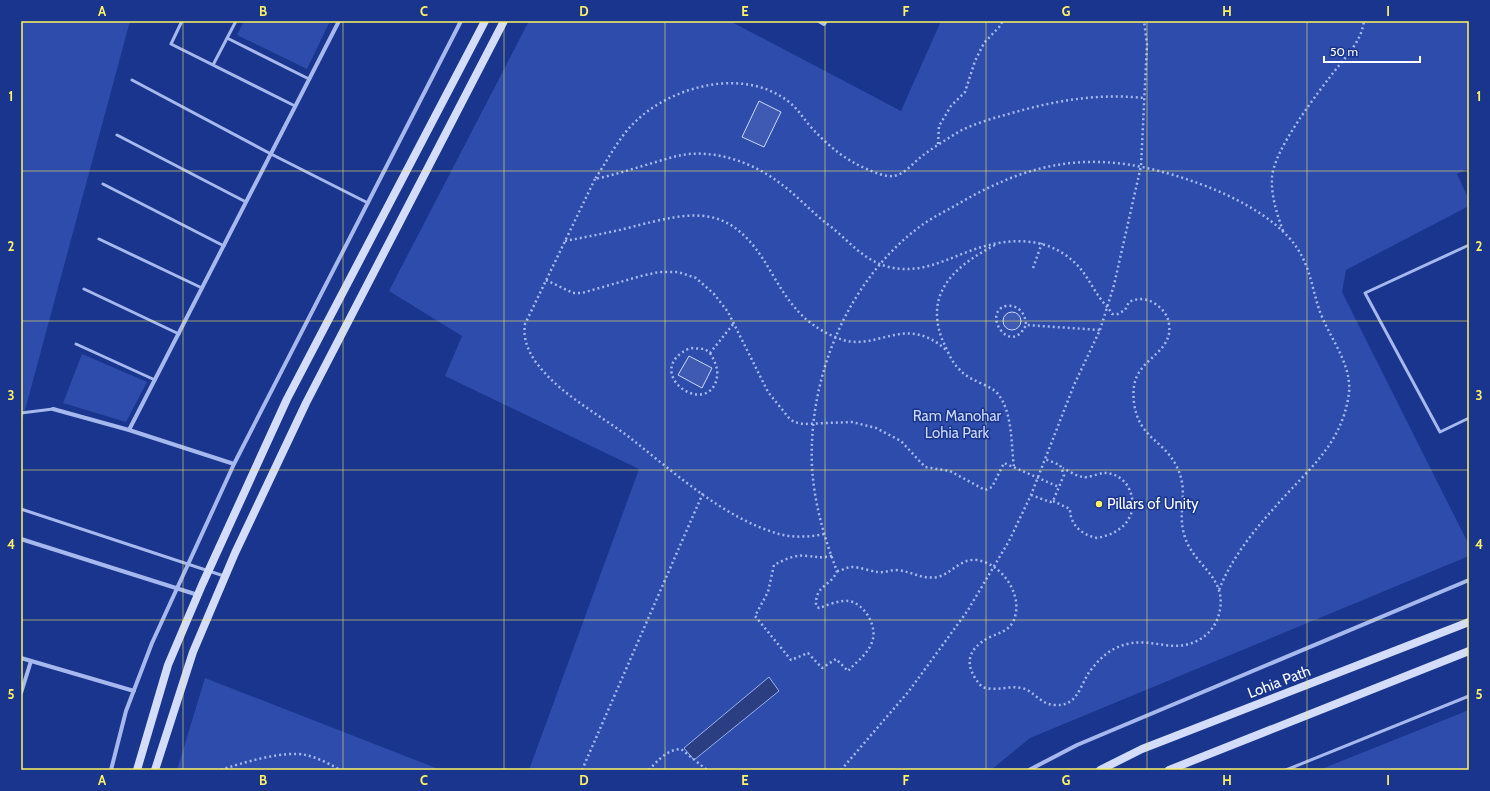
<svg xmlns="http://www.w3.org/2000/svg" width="1490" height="791" font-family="Cabin,sans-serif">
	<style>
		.green { fill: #2d4cab }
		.water { fill: #2b3e81; stroke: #99b0f0 }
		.building { fill: #3e5ab3; stroke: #ccd7fa }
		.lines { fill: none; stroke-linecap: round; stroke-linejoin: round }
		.path { stroke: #a6b8ee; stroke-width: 2.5; stroke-dasharray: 2 3; stroke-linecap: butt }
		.lane { stroke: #a6b8ee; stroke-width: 3 }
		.street { stroke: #a6b8ee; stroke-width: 4 }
		.secondary { stroke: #d3dcfa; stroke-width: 8 }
		.grid { fill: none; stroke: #fff263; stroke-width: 1; stroke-opacity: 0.55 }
		.poi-dot { fill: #fff263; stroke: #1a358d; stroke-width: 1.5 }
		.labels { text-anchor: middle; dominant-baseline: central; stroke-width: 3; stroke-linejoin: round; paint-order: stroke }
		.park-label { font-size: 15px; fill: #ccd7fa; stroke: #1a358d }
		.poi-label { font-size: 15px; fill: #fff; stroke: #1a358d; text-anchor: start }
		.street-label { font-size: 15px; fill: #fff; stroke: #1a358d }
		.neatline { fill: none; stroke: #fff263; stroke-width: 1.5 }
		.grid-label { font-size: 13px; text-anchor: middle; font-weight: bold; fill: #fff263 }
	</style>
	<rect width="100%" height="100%" fill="#1a358d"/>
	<path class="green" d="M21 21H130L21 425Z
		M244 21H330L307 69 237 35Z
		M529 21H730L901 111 941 21H1469V168L1457 174 1469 200V206L1346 270 1342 292 1469 545V556L1030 738 991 770H529L639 469 445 376 462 336 389 291Z
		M82 354 147 382 126 422 63 403Z
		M205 678 441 770H177Z
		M1469 710V770H1319Z"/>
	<path class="water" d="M769 677 779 691 694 760 684 748Z"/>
	<path class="building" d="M759 101 781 112 764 147 742 137Z
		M1003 321a9 9 0 1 1 18 0a9 9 0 1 1-18 0Z
		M689 356 712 368 702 388 678 375Z"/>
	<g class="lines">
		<path class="path" d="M938 144 939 126 951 106 965 92 975 61 984 43 1001 25 1002 21
			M595 179 525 324C523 337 527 349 535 361 559 394 597 413 629 437 674 472 723 518 779 534 794 538 810 537 824 534
			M1283 231C1277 214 1271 196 1272 178 1273 150 1319 91 1337 68 1349 53 1361 41 1364 21
			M565 241C586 237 607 233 628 228 697 210 731 202 771 272 788 301 802 323 835 337 876 356 903 311 946 350
			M995 245C957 265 924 291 942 339 947 349 951 362 960 370 969 381 991 385 998 394 1013 413 1011 445 1014 467
			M1033 268 1042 243
			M546 280 573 293H582L641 276 659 272H678L696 278 714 294 728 312 768 392 789 418 794 422 803 424 852 422 876 428 901 441 925 467 950 471 985 490 992 487 1004 463 1059 487
			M1100 330 1114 285 1141 166 1147 44 1144 21
			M710 353C716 363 720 372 715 384 700 415 642 370 690 348L705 349 710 353 734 323
			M1031 495 1050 502 1053 501 1064 475 1060 465 1045 459
			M1053 501 1070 509C1070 525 1082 535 1097 538 1112 535 1125 529 1131 514 1137 495 1125 472 1103 473 1098 474 1087 478 1083 477 1076 476 1069 471 1063 468
			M832 556C820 558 818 557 807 556 795 554 784 560 774 565L768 592 755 616 791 660 808 653 822 668 836 659 848 671C856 662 868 654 872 642 878 627 865 604 849 601 839 600 828 605 819 608L816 606C815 584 831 587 837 571 824 538 814 502 812 467 808 376 848 279 922 225 933 217 946 211 958 204 1040 156 1103 150 1192 181 1227 193 1276 216 1297 248 1310 267 1312 288 1319 309 1328 336 1352 363 1349 393 1342 445 1308 469 1276 506 1254 530 1231 559 1219 590
			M837 571C842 571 846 567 852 567 860 567 870 571 878 572 884 573 890 570 896 570 912 571 921 580 938 577 952 573 961 558 977 560 1003 564 1025 597 1013 622 1008 631 999 633 990 637 965 650 964 667 982 687 997 692 1009 685 1022 688 1034 691 1040 704 1054 705 1076 707 1079 689 1088 674 1095 664 1104 654 1114 649 1148 631 1171 658 1202 638 1210 633 1217 623 1219 614 1229 576 1192 566 1184 534 1177 509 1190 492 1176 465 1162 439 1139 438 1134 403 1133 394 1133 385 1137 376 1146 357 1173 349 1169 324 1168 315 1162 308 1154 303 1146 298 1137 298 1129 302L1125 310 1118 314H1112C1109 308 1106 306 1103 302 1094 291 1088 277 1079 267 1049 234 1006 237 967 252 941 262 917 274 889 267 864 261 849 241 830 226 811 212 796 194 777 181 750 161 710 148 677 156 650 163 623 173 595 179 607 161 617 141 631 126 668 86 744 66 789 102 798 109 803 118 810 126 828 146 845 160 869 170 876 173 886 177 894 176 905 174 913 163 922 156 934 147 947 139 960 131 974 124 990 119 1005 115 1052 101 1096 93 1144 98
			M221 770C241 763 285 750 306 755 318 758 330 764 340 770
			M582 770 703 493
			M649 770C657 761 668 749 681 749L707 770
			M841 770 909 691 947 639 968 610 1009 541 1031 495 1074 385 1100 330 1026 325C1010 358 981 312 1006 306 1018 304 1026 314 1026 325"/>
		<path class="lane" d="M182 21 171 44 295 106
			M227 38 309 79
			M213 65 236 21
			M132 80 271 154 368 203
			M117 135 246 202
			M103 184 224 246
			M99 239 202 288
			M1469 245 1365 293 1440 432 1469 418
			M84 289 179 334
			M76 344 155 380
			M21 413 53 409
			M21 509 224 576
			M1286 770 1469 696"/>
		<path class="street" d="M819 21 824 24 826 21
			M53 409 129 430 234 464
			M129 430 339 21
			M21 539 198 595
			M21 658 134 691
			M21 693 31 661
			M111 770 126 711 152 643 234 464 461 21
			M1029 770 1077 745 1469 580"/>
		<path class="secondary" d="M137 770 168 665 202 585 287 399 485 21
			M155 770 193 652 235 553 306 403 504 21
			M1100 770 1142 749 1469 622
			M1169 770 1469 651"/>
	</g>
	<path class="grid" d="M183 21V770M343 21V770M504 21V770M665 21V770M825 21V770M986 21V770M1147 21V770M1307 21V770M21 171H1469M21 321H1469M21 470H1469M21 620H1469"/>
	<circle class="poi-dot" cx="1099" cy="504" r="4"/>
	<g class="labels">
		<g class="park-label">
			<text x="957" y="416">Ram Manohar<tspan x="957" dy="17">Lohia Park</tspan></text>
		</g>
		<g class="poi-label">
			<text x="1107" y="504">Pillars of Unity</text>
		</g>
		<g class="street-label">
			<text transform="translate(1279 682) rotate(-21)">Lohia Path</text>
		</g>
	</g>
	<rect width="1490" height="791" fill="none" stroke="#1a358d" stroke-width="44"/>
	<path d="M1324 56v6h96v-6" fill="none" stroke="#ffffff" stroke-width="2"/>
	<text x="1330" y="56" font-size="12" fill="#ffffff" stroke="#1a358d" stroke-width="3" paint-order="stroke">50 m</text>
	<rect x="22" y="22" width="1446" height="747" class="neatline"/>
	<g class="grid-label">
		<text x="102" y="16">A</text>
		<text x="263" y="16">B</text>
		<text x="424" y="16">C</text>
		<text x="584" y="16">D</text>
		<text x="745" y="16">E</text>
		<text x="906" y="16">F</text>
		<text x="1066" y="16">G</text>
		<text x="1227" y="16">H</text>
		<text x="1388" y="16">I</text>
		<text x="11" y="101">1</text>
		<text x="1479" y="101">1</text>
		<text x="11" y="251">2</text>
		<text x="1479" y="251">2</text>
		<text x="11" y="400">3</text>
		<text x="1479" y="400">3</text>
		<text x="11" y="549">4</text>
		<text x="1479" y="549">4</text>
		<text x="11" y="699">5</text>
		<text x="1479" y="699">5</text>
		<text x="102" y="785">A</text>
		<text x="263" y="785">B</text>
		<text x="424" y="785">C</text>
		<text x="584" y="785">D</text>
		<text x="745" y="785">E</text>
		<text x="906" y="785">F</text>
		<text x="1066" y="785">G</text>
		<text x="1227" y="785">H</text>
		<text x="1388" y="785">I</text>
	</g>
</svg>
